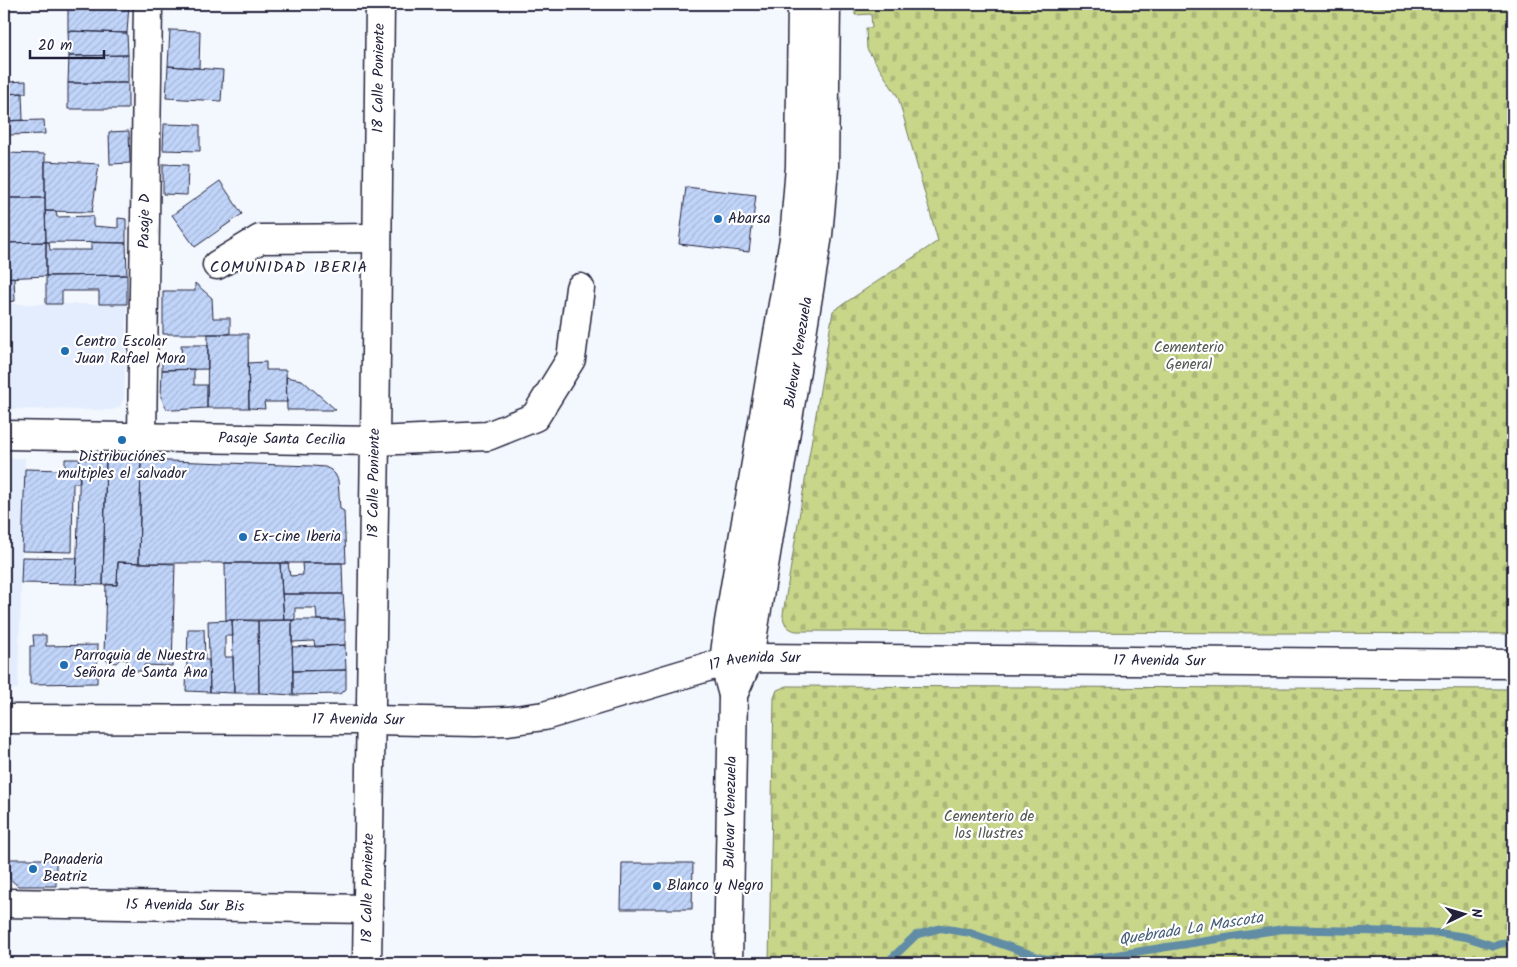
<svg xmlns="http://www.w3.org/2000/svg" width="1517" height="967" font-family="Kalam,sans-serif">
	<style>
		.built { fill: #e4edfd }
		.cemetery { fill: url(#cemetery-stones); stroke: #757c62 }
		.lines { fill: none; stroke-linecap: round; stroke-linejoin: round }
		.stream { stroke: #618ca5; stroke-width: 8 }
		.building { fill: url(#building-hatch); stroke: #22223b }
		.minor-casing { stroke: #22223b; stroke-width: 31 }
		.tertiary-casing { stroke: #22223b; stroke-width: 31 }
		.trunk-casing { stroke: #22223b; stroke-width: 31 }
		.minor { stroke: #fff; stroke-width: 28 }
		.tertiary { stroke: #fff; stroke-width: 28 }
		.trunk { stroke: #fff; stroke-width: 28 }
		.poi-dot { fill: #1f6fb2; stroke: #fff; stroke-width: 2 }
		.labels { text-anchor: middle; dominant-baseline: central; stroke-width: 4.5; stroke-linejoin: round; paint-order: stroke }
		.street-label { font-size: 15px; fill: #22223b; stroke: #fff }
		.poi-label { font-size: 15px; fill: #22223b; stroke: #fff; text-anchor: start }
		.park-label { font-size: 15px; fill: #545853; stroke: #fff }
		.neighbourhood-label { font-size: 16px; letter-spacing: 1px; fill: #22223b; stroke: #fff }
		.water-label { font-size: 16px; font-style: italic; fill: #476079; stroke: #fff }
	</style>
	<defs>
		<pattern id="cemetery-stones" width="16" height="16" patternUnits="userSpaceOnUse" patternTransform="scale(1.25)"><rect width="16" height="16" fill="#c8d68a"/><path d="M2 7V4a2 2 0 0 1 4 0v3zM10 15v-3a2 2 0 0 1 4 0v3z" fill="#acb778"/></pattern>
		<pattern id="building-hatch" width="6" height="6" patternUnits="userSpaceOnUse" patternTransform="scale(1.25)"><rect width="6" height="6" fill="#c1d5fa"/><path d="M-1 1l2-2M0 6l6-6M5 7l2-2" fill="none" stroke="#a6b7d7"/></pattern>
	</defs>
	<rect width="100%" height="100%" fill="#f3f7fe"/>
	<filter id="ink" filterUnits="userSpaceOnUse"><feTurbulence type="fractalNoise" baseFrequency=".02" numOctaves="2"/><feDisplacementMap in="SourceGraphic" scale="10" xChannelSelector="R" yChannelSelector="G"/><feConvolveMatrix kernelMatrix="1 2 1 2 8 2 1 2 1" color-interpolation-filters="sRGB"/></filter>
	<g filter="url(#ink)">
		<path class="built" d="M4 304H127L124 398 120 407 111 410 4 409Z
			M4 458H25L18 689H4Z"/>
		<path class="cemetery" d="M855 4H1513V634L796 631C787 629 783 623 783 614L833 311 938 241 898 97 867 49 866 28H872L871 14 855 15Z
			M787 686 1513 689V963H769L774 698 777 690Z"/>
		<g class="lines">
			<path class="stream" d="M889 963 890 960 916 935 941 928 970 933 1041 958 1071 962 1283 929 1439 933 1466 937 1494 946 1513 940"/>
		</g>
		<path class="building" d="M68 4H129L127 33 68 31Z
			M170 30 200 31 199 68 168 66Z
			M68 31 127 33 128 55 69 56Z
			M128 55V83H68L69 56Z
			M4 62 6 63 7 82 26 81V93L4 94Z
			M168 66 223 70 221 101 166 98Z
			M68 83H128V109H68Z
			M22 93 23 120 4 121V94Z
			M44 120 45 134 6 135V154L4 153V121Z
			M164 124 200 125V151L163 150Z
			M129 131 130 163 110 164 109 132Z
			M4 153 45 154V198H4Z
			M45 161 99 164 92 212 45 211Z
			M163 164 188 165 187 195 163 194Z
			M220 181 242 214 195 247 172 215Z
			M686 187 756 195 749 252 679 244Z
			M4 198H45L46 242 4 243Z
			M45 211H56L57 217 93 216V226L118 228V218L126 219V243L46 242Z
			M46 242V276L4 278V243Z
			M46 242H49L50 250H91V242L126 243 127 275 46 276Z
			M127 275V304H99V291H62V304H46V276Z
			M14 277 15 301 4 302V278Z
			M195 283 212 298 213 318H230V334H163V291H195Z
			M208 334H248L249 408H207Z
			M181 345H208V369L162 370V359H182Z
			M266 362V370H286L287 402H264L265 409 249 408 248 363Z
			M194 369V385H207V408L173 410 166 408 161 397 162 370Z
			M286 377 302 380 336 410H287Z
			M65 459H80V483H73L72 552 22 551 25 469 65 470Z
			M80 459 106 460 103 585 76 584Z
			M106 460H141L139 563 118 562 117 585H103Z
			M141 460 312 466 325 467 331 470 335 474 338 480 340 509 344 511 346 563H139Z
			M22 557 77 558 76 584 21 583Z
			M118 562 175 564 172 666 144 665V671H127V659H120L116 663 107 661 104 655 106 584 117 585Z
			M225 563H280L284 620H226Z
			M280 563H288L290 576 303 575 302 563H342L343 594H282Z
			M282 594H343L345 620H317L316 608H295V620H284Z
			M232 620 258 621 259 693H234Z
			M232 620 233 636H225V657H233L234 693 210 692 208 621Z
			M292 620H345V645L315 647 314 641 292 642Z
			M292 620 293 695 259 693 258 621Z
			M188 629H204L205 660H209L210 692 186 691Z
			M33 635H46V646L98 645 97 683 30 684V646H34Z
			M345 645 346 670 293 671 292 647Z
			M346 670V689L343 692 339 694 293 695V671Z
			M9 859H56V886H18L10 879Z
			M622 863H693L692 909H621Z"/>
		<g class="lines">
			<g class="minor-casing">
				<g id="minor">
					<path d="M217 265 260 239 377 238"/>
					<path id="s1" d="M4 435 375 441 488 436 535 417 571 359 580 288"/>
					<path id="s2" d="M142 437 148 4"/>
					<path id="s3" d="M4 719 370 720 476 722 508 721 544 716 724 662 749 658 1513 664"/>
					<path id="s4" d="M4 903 368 909"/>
				</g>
			</g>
			<g class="tertiary-casing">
				<g id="tertiary">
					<path id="s5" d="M367 963 375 441 380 4"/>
				</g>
			</g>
			<g class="trunk-casing">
				<g id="trunk">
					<path d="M733 695 724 662 729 622 794 239 800 167 802 4"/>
					<path id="s6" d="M728 963 733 695 749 658 818 235 824 169 826 4"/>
				</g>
			</g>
			<use href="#minor" class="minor"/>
			<use href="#tertiary" class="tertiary"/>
			<use href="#trunk" class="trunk"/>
		</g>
	</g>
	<g class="poi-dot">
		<circle cx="718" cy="219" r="5"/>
		<circle cx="65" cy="351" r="5"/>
		<circle cx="122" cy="440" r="5"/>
		<circle cx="243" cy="537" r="5"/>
		<circle cx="64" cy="665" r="5"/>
		<circle cx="33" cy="869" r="5"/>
		<circle cx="657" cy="886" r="5"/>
	</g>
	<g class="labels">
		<g class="street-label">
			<text stroke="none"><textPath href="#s5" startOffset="885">18 Calle Poniente</textPath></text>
			<text stroke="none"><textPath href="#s2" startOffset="216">Pasaje D</textPath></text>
			<text stroke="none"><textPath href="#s6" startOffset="618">Bulevar Venezuela</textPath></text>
			<text stroke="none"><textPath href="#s1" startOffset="278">Pasaje Santa Cecilia</textPath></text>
			<text stroke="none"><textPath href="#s5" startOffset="480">18 Calle Poniente</textPath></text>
			<text stroke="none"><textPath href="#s3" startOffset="1164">17 Avenida Sur</textPath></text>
			<text stroke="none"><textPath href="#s3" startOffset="759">17 Avenida Sur</textPath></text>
			<text stroke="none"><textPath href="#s3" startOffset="354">17 Avenida Sur</textPath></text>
			<text stroke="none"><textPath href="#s6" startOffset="151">Bulevar Venezuela</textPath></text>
			<text stroke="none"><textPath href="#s5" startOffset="75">18 Calle Poniente</textPath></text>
			<text stroke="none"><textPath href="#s4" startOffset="181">15 Avenida Sur Bis</textPath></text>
		</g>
		<g class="poi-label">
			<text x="728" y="219">Abarsa</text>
			<text x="75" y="342">Centro Escolar<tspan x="75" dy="17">Juan Rafael Mora</tspan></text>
			<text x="122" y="457" text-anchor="middle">Distribuciónes<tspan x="122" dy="17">multiples el salvador</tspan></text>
			<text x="253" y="537">Ex-cine Iberia</text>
			<text x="74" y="656">Parroquia de Nuestra<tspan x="74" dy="17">Señora de Santa Ana</tspan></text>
			<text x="43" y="860">Panaderia<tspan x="43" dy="17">Beatriz</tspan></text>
			<text x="667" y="886">Blanco y Negro</text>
		</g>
		<g class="park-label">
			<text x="1189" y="348">Cementerio<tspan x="1189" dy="17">General</tspan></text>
			<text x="989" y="817">Cementerio de<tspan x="989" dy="17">los Ilustres</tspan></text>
		</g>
		<g class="neighbourhood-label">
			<text x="289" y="267">COMUNIDAD IBERIA</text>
		</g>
		<g class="water-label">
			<text transform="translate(1191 929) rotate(-9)">Quebrada La Mascota</text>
		</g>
	</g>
	<rect width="1517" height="967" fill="none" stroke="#fff" stroke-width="20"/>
	<rect x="10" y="10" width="1497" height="947" fill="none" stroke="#22223b" stroke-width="2" filter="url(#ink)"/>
	<g transform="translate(1464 914) rotate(85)" stroke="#ffffff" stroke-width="4" paint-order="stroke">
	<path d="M0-4L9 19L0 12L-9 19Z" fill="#22223b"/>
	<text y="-8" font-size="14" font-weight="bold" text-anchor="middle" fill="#22223b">N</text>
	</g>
	<path d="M30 50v8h74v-8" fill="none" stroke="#22223b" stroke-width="2.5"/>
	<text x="38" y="50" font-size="15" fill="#22223b" stroke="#ffffff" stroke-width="4" paint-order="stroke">20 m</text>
</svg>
